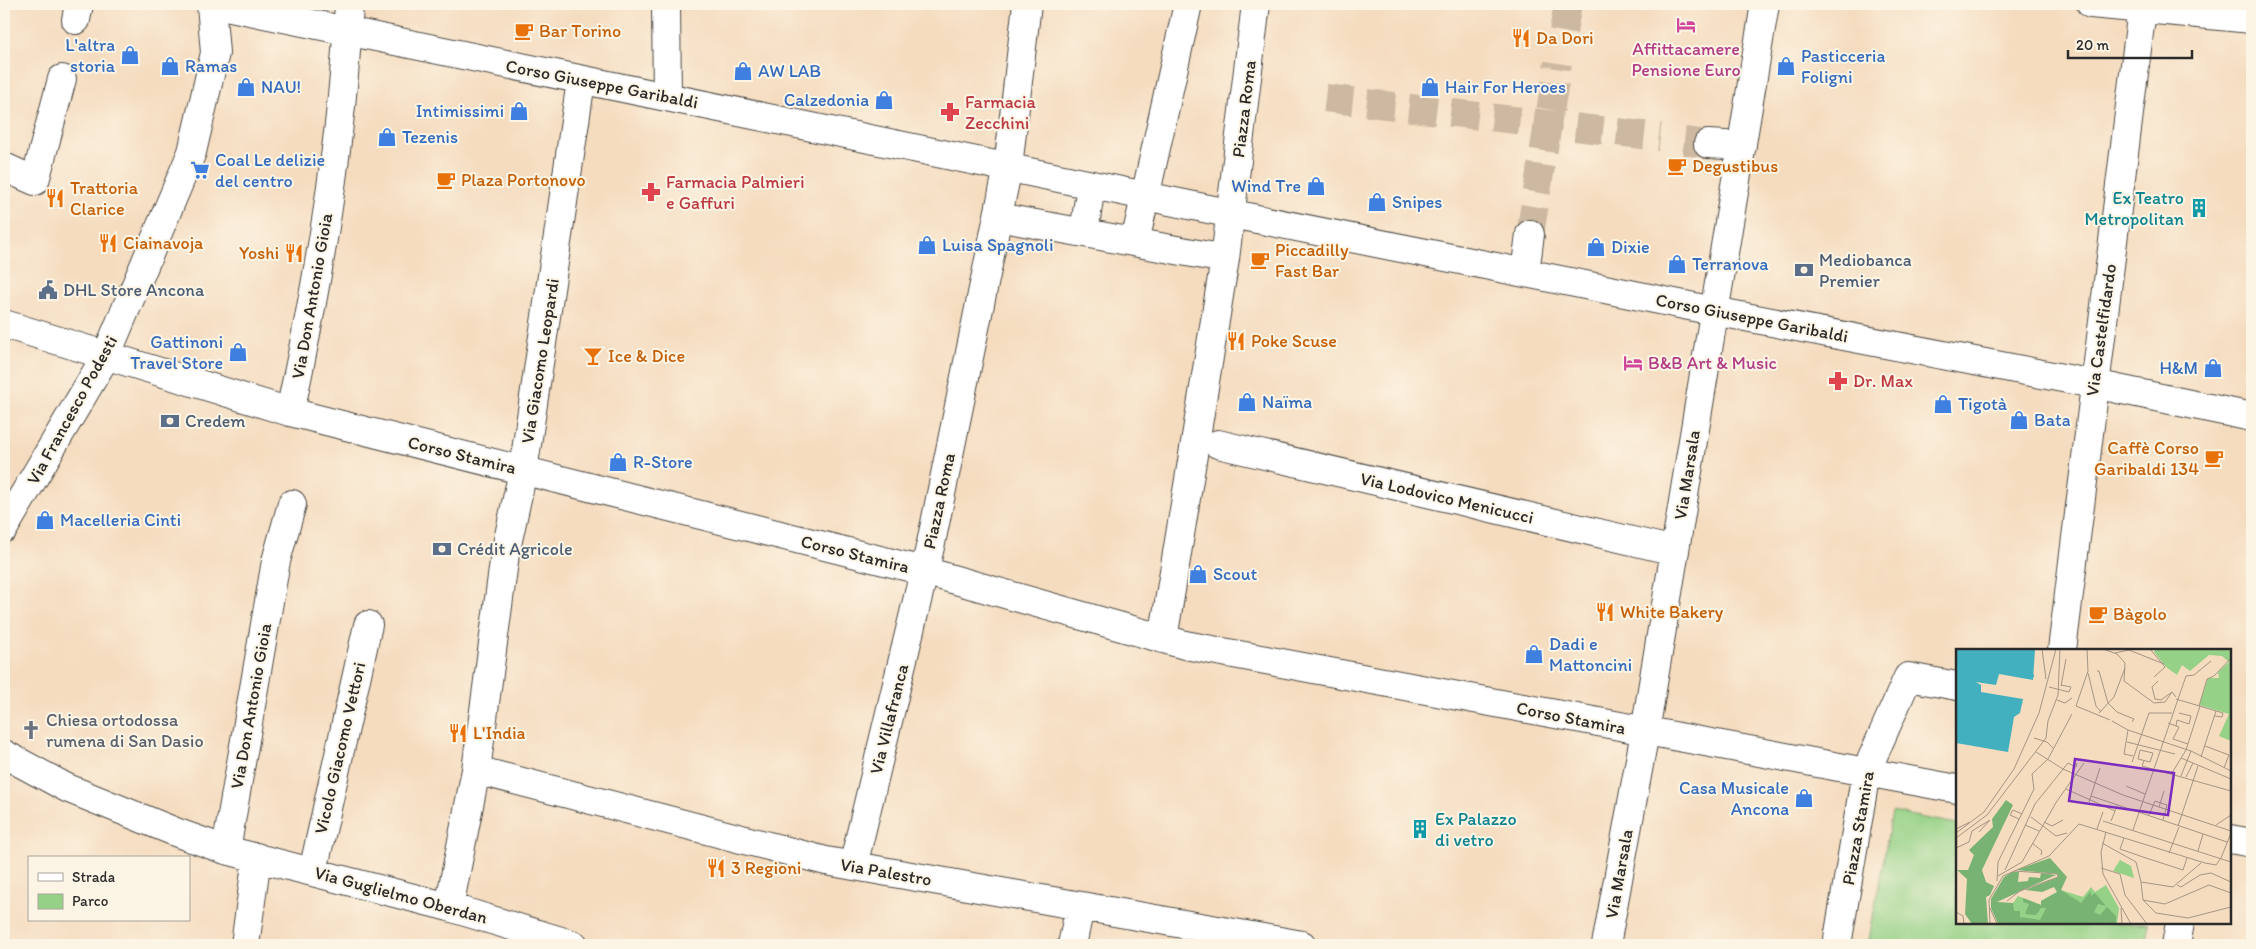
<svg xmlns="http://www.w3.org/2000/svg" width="2256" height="949" font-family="Itim,sans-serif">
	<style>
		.green { fill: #95d186; stroke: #607e58 }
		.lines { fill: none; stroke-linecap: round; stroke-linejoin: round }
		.minor-tunnel { stroke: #cdb9a1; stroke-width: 28; stroke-dasharray: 28 14; stroke-linecap: butt }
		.minor-casing { stroke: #494641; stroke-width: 30 }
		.minor { stroke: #fff; stroke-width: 28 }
		.labels { text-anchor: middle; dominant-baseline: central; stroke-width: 4; stroke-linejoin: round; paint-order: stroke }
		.food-label { font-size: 18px; fill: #c56008; stroke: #fcf5e5; text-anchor: start }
		.shop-label { font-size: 18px; fill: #366cbe; stroke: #fcf5e5; text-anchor: start }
		.hotel-label { font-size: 18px; fill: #b23c85; stroke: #fcf5e5 }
		.street-label { font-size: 18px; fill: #2b2b2b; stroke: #fcf5e5 }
		.health-label { font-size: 18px; fill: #be3a42; stroke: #fcf5e5; text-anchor: start }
		.culture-label { font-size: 18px; fill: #0d838f; stroke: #fcf5e5; text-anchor: end }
		.service-label { font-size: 18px; fill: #4e5e75; stroke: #fcf5e5; text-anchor: start }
		.worship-label { font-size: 18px; fill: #5b616d; stroke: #fcf5e5; text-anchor: start }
		.inset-river { fill: none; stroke: #43b0bf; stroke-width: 2.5 }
		.inset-road { fill: none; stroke: #a49584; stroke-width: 1 }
		.view { fill: #7b2cbf; fill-opacity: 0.15; stroke: #7b2cbf; stroke-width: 2.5 }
		.inset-edge { fill: none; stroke: #2b2b2b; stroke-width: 2.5 }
	</style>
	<rect width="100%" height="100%" fill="#fcf5e5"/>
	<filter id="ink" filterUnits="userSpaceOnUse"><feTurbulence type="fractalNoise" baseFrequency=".02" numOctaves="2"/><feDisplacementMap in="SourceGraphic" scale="10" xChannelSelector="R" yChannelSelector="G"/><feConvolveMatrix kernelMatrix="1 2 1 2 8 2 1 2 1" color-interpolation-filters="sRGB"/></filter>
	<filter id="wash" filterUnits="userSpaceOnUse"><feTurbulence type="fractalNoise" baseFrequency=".0096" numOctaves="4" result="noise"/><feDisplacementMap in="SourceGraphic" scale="20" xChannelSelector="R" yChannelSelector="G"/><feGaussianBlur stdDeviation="1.12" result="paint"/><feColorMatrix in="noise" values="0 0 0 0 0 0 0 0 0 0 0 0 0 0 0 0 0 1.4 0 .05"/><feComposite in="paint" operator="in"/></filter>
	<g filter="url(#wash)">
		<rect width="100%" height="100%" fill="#f5dcbf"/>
		<path class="green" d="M1892 812 1957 824V923H2149L2145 945H1868Z"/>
	</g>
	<g filter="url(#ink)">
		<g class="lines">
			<path class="minor-tunnel" d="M1563 32 1568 4
				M1325 98 1660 137
				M1684 141 1708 144
				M1530 234 1558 63"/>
			<g class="minor-casing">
				<path id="minor" d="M216 4 1252 218 1714 311 2094 384 2252 417
					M666 4 667 97
					M2091 4 2252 19
					M76 20 79 4
					M1708 144 1742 146
					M4 167 35 181 62 79
					M998 217 1225 259
					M1084 233 1091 185
					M1135 242 1188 4
					M1525 273 1530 234
					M4 324 290 412 924 571 1185 645 1957 789
					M290 412C319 277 342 142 349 4
					M1218 444 1675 551
					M4 528 106 356 192 152 215 53 211 4
					M1163 639 1225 259 1256 4
					M2062 650 2142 9
					M4 754 67 788 178 833 226 850 449 907 574 945
					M476 770 826 861 1302 945
					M2230 839 2252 843
					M226 850 276 561 292 504
					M853 866 931 543 1008 167 1027 4
					M313 871 368 625
					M449 907 476 770 505 554 523 471 581 81
					M245 945 257 857
					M1072 945 1080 907
					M1606 945 1645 732 1765 4
					M1837 945 1866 772 1908 677 1957 686
					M2176 945 2180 923"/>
			</g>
			<use href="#minor" class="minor"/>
		</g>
	</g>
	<defs>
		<g id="hotel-bare" transform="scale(1.5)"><path d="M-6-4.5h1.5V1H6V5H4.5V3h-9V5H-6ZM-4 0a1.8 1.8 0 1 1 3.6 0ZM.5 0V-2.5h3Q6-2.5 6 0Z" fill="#d1479c" stroke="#fcf5e5" stroke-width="2.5" paint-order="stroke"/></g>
		<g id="cafe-bare" transform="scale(1.5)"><path d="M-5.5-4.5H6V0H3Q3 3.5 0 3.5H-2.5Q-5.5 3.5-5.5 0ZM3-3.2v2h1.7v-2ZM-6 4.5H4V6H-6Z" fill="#e8710a" stroke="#fcf5e5" stroke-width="2.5" paint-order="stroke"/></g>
		<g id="restaurant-bare" transform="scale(1.5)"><path d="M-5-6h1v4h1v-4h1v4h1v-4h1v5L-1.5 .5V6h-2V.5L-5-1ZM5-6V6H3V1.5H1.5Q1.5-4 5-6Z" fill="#e8710a" stroke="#fcf5e5" stroke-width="2.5" paint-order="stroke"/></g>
		<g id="shop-bare" transform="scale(1.5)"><path d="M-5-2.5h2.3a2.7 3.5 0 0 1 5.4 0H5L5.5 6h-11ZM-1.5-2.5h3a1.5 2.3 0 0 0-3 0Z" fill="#3f7fe0" stroke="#fcf5e5" stroke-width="2.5" paint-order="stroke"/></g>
		<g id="pharmacy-bare" transform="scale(1.5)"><path d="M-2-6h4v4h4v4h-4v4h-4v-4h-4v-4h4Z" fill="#e0444e" stroke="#fcf5e5" stroke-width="2.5" paint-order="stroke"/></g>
		<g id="supermarket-bare" transform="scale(1.5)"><path d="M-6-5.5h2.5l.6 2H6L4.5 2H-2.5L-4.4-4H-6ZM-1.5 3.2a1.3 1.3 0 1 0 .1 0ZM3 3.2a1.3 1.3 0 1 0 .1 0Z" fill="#3f7fe0" stroke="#fcf5e5" stroke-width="2.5" paint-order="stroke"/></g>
		<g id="building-bare" transform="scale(1.5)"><path d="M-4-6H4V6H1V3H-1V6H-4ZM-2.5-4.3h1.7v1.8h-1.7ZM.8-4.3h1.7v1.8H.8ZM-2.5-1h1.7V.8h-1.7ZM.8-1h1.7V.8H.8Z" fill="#0f9aa8" stroke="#fcf5e5" stroke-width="2.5" paint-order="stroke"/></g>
		<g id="bank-bare" transform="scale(1.5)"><path d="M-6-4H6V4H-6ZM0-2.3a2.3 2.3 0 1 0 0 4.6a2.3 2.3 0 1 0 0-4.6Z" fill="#5c6f8a" stroke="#fcf5e5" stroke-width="2.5" paint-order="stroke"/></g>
		<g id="civic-bare" transform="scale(1.5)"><path d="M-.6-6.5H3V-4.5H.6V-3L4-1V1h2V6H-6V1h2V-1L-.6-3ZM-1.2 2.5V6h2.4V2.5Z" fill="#5c6f8a" stroke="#fcf5e5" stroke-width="2.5" paint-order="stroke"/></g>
		<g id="bar-bare" transform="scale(1.5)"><path d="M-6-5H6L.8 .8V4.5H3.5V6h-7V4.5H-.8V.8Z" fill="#e8710a" stroke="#fcf5e5" stroke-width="2.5" paint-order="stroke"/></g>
		<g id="church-bare" transform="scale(1.5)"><path d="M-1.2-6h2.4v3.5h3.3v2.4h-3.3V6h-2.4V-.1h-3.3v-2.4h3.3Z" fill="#6b7280" stroke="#fcf5e5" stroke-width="2.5" paint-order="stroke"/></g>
	</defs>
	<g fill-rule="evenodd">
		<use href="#hotel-bare" x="1686" y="25"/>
		<use href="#cafe-bare" x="524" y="31"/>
		<use href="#restaurant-bare" x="1521" y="38"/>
		<use href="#shop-bare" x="130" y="55"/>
		<use href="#shop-bare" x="170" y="66"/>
		<use href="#shop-bare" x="1786" y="66"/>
		<use href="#shop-bare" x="743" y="71"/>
		<use href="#shop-bare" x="246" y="87"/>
		<use href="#shop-bare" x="1430" y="87"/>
		<use href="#shop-bare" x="884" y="100"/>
		<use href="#shop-bare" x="519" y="111"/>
		<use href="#pharmacy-bare" x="950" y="112"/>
		<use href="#shop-bare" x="387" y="137"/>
		<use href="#cafe-bare" x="1677" y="166"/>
		<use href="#supermarket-bare" x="200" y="170"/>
		<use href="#cafe-bare" x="446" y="180"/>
		<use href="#shop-bare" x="1316" y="186"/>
		<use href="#pharmacy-bare" x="651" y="192"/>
		<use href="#restaurant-bare" x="55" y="198"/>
		<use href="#shop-bare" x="1377" y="202"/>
		<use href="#building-bare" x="2199" y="208"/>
		<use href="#restaurant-bare" x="108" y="243"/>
		<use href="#shop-bare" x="927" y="245"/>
		<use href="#shop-bare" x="1596" y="247"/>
		<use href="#restaurant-bare" x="294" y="253"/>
		<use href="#cafe-bare" x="1260" y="260"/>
		<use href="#shop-bare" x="1677" y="264"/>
		<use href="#bank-bare" x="1804" y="270"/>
		<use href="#civic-bare" x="48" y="290"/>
		<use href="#restaurant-bare" x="1236" y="341"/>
		<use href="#shop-bare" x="238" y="352"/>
		<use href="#bar-bare" x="593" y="356"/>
		<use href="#hotel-bare" x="1633" y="363"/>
		<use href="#shop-bare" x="2213" y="368"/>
		<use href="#pharmacy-bare" x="1838" y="381"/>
		<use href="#shop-bare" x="1247" y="402"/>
		<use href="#shop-bare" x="1943" y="404"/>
		<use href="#shop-bare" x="2019" y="420"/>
		<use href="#bank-bare" x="170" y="421"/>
		<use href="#cafe-bare" x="2214" y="458"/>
		<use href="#shop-bare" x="618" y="462"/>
		<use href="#shop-bare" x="45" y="520"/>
		<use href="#bank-bare" x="442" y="549"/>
		<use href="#shop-bare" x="1198" y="574"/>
		<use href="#restaurant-bare" x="1605" y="612"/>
		<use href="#cafe-bare" x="2098" y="614"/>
		<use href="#shop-bare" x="1534" y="654"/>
		<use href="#church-bare" x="31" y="730"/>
		<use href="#restaurant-bare" x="458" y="733"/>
		<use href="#shop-bare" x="1804" y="798"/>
		<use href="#building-bare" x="1420" y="829"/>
		<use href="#restaurant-bare" x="716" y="868"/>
	</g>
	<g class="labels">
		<g class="food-label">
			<text x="539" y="31">Bar Torino</text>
			<text x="1536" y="38">Da Dori</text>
			<text x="1692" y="166">Degustibus</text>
			<text x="461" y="180">Plaza Portonovo</text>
			<text x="70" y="188">Trattoria<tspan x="70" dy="21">Clarice</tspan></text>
			<text x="123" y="243">Ciainavoja</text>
			<text x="1275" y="250">Piccadilly<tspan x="1275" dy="21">Fast Bar</tspan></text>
			<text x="279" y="253" text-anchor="end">Yoshi</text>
			<text x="1251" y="341">Poke Scuse</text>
			<text x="608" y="356">Ice &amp; Dice</text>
			<text x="2199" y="448" text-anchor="end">Caffè Corso<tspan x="2199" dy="21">Garibaldi 134</tspan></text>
			<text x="1620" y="612">White Bakery</text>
			<text x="2113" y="614">Bàgolo</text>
			<text x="473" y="733">L'India</text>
			<text x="731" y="868">3 Regioni</text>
		</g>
		<g class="shop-label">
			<text x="115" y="45" text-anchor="end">L'altra<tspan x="115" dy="21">storia</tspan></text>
			<text x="1801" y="56">Pasticceria<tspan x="1801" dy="21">Foligni</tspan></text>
			<text x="185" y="66">Ramas</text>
			<text x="758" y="71">AW LAB</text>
			<text x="261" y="87">NAU!</text>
			<text x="1445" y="87">Hair For Heroes</text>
			<text x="869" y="100" text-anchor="end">Calzedonia</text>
			<text x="504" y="111" text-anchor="end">Intimissimi</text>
			<text x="402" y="137">Tezenis</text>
			<text x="215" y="160">Coal Le delizie<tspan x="215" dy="21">del centro</tspan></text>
			<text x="1301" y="186" text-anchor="end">Wind Tre</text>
			<text x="1392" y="202">Snipes</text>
			<text x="942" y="245">Luisa Spagnoli</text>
			<text x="1611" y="247">Dixie</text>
			<text x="1692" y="264">Terranova</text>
			<text x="223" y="342" text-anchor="end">Gattinoni<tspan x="223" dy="21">Travel Store</tspan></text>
			<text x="2198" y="368" text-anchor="end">H&amp;M</text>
			<text x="1262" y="402">Naïma</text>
			<text x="1958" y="404">Tigotà</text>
			<text x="2034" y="420">Bata</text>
			<text x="633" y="462">R-Store</text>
			<text x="60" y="520">Macelleria Cinti</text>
			<text x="1213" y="574">Scout</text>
			<text x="1549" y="644">Dadi e<tspan x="1549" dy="21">Mattoncini</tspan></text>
			<text x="1789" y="788" text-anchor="end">Casa Musicale<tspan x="1789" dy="21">Ancona</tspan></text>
		</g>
		<g class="hotel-label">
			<text x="1686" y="49">Affittacamere<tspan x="1686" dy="21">Pensione Euro</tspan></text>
			<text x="1648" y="363" text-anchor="start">B&amp;B Art &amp; Music</text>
		</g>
		<g class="street-label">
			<text transform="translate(602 84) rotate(11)">Corso Giuseppe Garibaldi</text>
			<text transform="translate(1244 109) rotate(-83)">Piazza Roma</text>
			<text transform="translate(312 296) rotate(-80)">Via Don Antonio Gioia</text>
			<text transform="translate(1752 318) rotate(11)">Corso Giuseppe Garibaldi</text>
			<text transform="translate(2101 330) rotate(-82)">Via Castelfidardo</text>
			<text transform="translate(540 361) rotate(-81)">Via Giacomo Leopardi</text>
			<text transform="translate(72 410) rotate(-61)">Via Francesco Podesti</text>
			<text transform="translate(462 455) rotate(14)">Corso Stamira</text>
			<text transform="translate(1687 475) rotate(-81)">Via Marsala</text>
			<text transform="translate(1447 498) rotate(13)">Via Lodovico Menicucci</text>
			<text transform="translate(939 501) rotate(-78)">Piazza Roma</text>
			<text transform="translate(855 554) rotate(14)">Corso Stamira</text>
			<text transform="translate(251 706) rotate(-80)">Via Don Antonio Gioia</text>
			<text transform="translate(1571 718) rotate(11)">Corso Stamira</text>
			<text transform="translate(889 719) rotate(-76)">Via Villafranca</text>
			<text transform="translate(340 748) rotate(-77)">Vicolo Giacomo Vettori</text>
			<text transform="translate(1858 828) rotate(-80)">Piazza Stamira</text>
			<text transform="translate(886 872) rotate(10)">Via Palestro</text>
			<text transform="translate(1619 874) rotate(-80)">Via Marsala</text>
			<text transform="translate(401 895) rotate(15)">Via Guglielmo Oberdan</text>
		</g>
		<g class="health-label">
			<text x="965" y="102">Farmacia<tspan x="965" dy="21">Zecchini</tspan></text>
			<text x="666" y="182">Farmacia Palmieri<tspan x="666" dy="21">e Gaffuri</tspan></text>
			<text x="1853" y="381">Dr. Max</text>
		</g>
		<g class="culture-label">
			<text x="2184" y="198">Ex Teatro<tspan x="2184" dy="21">Metropolitan</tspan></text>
			<text x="1435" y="819" text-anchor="start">Ex Palazzo<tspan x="1435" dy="21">di vetro</tspan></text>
		</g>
		<g class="service-label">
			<text x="1819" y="260">Mediobanca<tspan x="1819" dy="21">Premier</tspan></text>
			<text x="63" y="290">DHL Store Ancona</text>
			<text x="185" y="421">Credem</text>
			<text x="457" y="549">Crédit Agricole</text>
		</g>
		<g class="worship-label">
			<text x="46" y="720">Chiesa ortodossa<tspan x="46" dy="21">rumena di San Dasio</tspan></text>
		</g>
	</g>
	<g transform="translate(1956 649)">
		<rect width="275" height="275" fill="#f5dcbf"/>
		<path d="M200 0H275V92L263 87 273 65 243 56 252 29H263L262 23 273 13 266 7 253 6 234 22 226 16 221 26 210 18 198 3ZM164 211 175 217 178 229 157 222ZM150 236 163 259 161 275H50L42 255 57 254 62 247 85 256V252L105 241 127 248 135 238 139 243Z" fill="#95d186"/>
		<path d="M50 151 57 156 26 221 30 233 38 237 34 246 30 248 32 275H16L9 265 11 230 1 221H12L18 206 13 201 37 178 36 170ZM94 209 111 228 105 241 125 254 135 242V247L139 244 150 257 142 255 138 263 144 266 151 258 160 267V275H42L35 259V250L48 228 56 223H63L62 233 72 232 73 228 84 229 85 224 100 226 41 253 57 254 58 262H64V268L84 271 90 259H85L80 266 69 265 73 255 67 253V249L85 256V252L101 243 98 238 86 243 69 241 102 228V225L60 221Z" fill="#78b373"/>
		<path d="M0 0H79L77 31 43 25 40 36 20 33 25 36V43L67 50 64 64 58 68 52 103 0 94Z" fill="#43b0bf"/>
		<path class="inset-river" d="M0 12 78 27M0 39 15 46 66 54M0 43 14 49 55 53"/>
		<path class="inset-road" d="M86 0 90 30M147 0 161 5 169 14 168 32 198 54 209 53 216 43 220 48M194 0 209 18 198 28M159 4 173 1 208 15M141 22H143L152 54 161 63 178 70 176 73M132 24 140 57 145 63M202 32 196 38 199 50 205 51 216 43M105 37 110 10M93 38 113 43 115 38 105 36M220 50 267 64 266 68 259 67M101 51 109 54 116 49M120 57 132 22 131 0M120 57 154 71M243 57 251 30 258 27 275 9M143 64 158 48 169 19M156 72 172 81 235 102 275 122M212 74 223 78 217 90 232 95M220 77 221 71 233 75 235 67 223 64M172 81 168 105 177 107M78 89 91 93 97 99M171 93 219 105M249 97 273 106 268 119M184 101 197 104 194 113 182 110ZM80 103 107 120 167 146 275 182M245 108 260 62M225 109 275 130M188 112 186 117 275 142M176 113 193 64H216M216 124 230 101 244 57M225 127 235 102M230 128 237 114M170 137 189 145M110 140 159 162M135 147 271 193M133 153 144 119M203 158 208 142M193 166 199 152 211 156 207 171M75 168 100 187 111 184M63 170 54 166 57 161 66 165M147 172 275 213M155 172 161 157M88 173 96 177 107 171M69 176 83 182M260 176 275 166M222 177 242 117M0 180 14 173M141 180 147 163M177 181 230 27 238 26 255 12M150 183 145 203 147 225 175 275M0 184 28 163 58 120 83 64 100 0M0 189 31 166 90 89 92 72 102 46 104 0M168 189 164 200 190 209 227 221 231 209M76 194 86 202 85 206M146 194 180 213 185 233M0 199 13 193 16 182 34 171 23 183M242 202 247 185M213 204 223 178M265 209 275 184M245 214 217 238 185 233 187 251 200 264 232 269 275 258M145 219 164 225 169 246 191 275M49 221 79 155 112 114 120 118 121 114M42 227 66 213 101 152 128 114M41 232 42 213 78 140 76 125 92 110 116 65M221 236 225 238 244 226 255 224 275 233M187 251 209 255 253 236 275 244M51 252 64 242 102 228 101 225 58 222M34 259 41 275M165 259 166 275M0 263 7 267 8 275M34 275 33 251 47 227 93 207 123 175 249 214 260 216 265 209"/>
		<path class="view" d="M119 110 218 124 212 166 113 152Z"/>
		<rect width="275" height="275" class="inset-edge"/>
	</g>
	<rect width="2256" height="949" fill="none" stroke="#fcf5e5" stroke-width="20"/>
	<rect x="28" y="856" width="162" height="65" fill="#fcf5e5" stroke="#a8a49b"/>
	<rect x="38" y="873" width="25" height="8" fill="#ffffff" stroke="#a8a49b"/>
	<text x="72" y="882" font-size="15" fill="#2b2b2b">Strada</text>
	<rect x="38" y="894" width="25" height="15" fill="#95d186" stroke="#a8a49b"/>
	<text x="72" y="906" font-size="15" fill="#2b2b2b">Parco</text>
	<path d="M2068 50v8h124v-8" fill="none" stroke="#2b2b2b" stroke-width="2.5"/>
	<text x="2076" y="50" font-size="15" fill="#2b2b2b" stroke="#fcf5e5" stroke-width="4" paint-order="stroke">20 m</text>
</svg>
